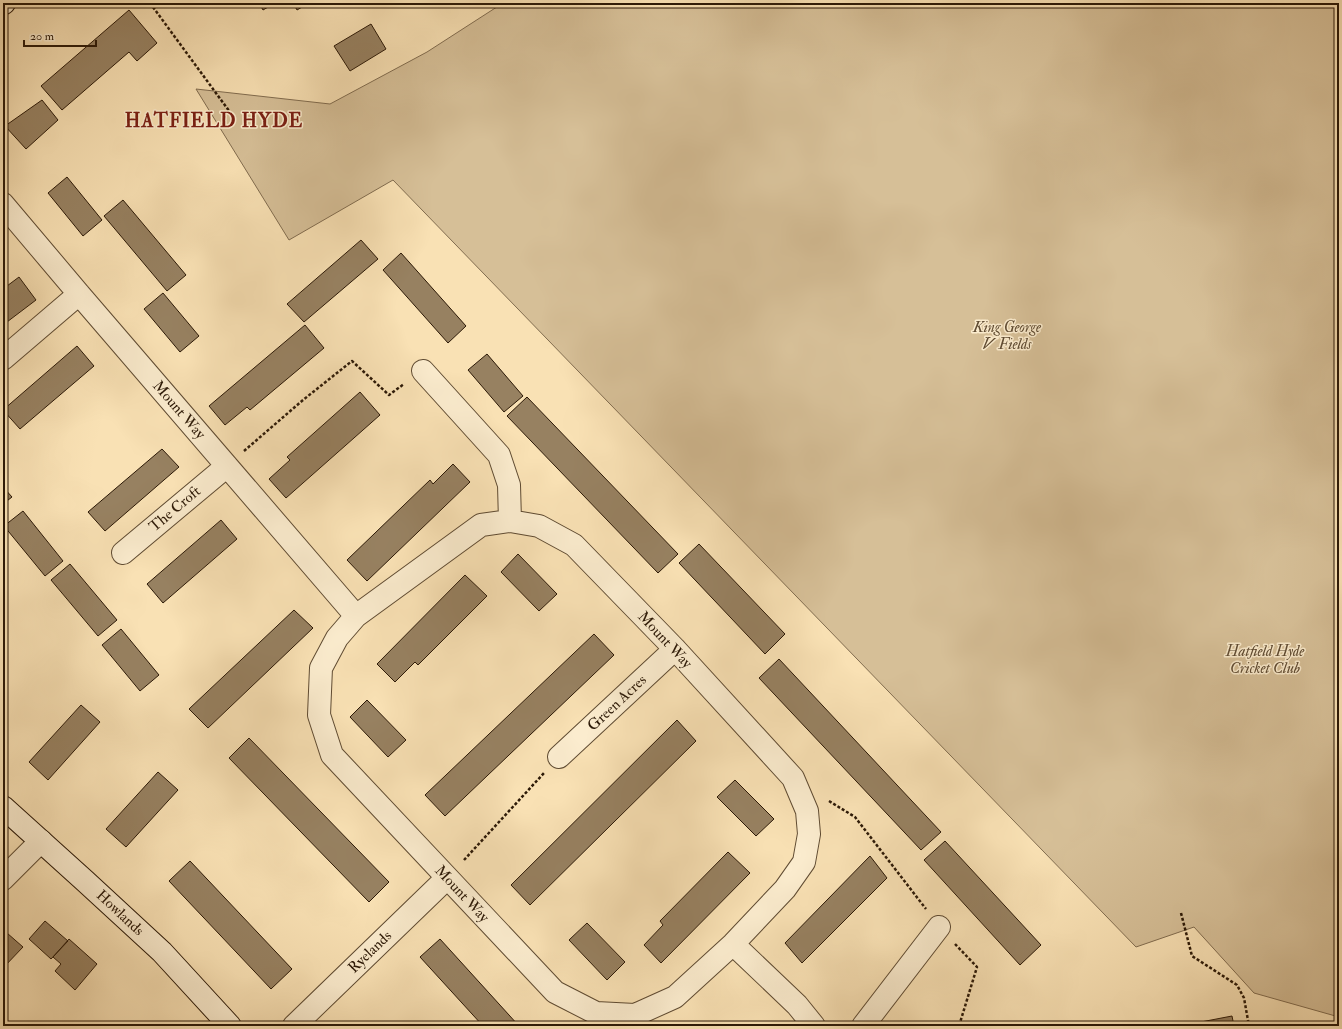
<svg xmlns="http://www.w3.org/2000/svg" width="1342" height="1029" font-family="'IM FELL Double Pica',serif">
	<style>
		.green { fill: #d6bf97; stroke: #816c4f }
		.building { fill: #978161; stroke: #2c1907 }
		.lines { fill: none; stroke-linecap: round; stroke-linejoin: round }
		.street-casing { stroke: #5f4b32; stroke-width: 24 }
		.secondary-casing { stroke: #2c1907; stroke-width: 24 }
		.path { stroke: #2c1907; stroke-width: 2.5; stroke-dasharray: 3 2; stroke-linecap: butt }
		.street { stroke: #fbecce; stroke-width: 22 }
		.secondary { stroke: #fbecce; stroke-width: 22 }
		.labels { text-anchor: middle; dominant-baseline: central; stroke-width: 3; stroke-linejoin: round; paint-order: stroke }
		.park-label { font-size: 15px; font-style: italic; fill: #5f4b32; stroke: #fbecce }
		.street-label { font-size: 15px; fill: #2c1907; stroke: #fbecce }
		.district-label { font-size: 19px; font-weight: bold; letter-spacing: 1px; fill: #7a1f14; stroke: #fbecce }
	</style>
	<rect width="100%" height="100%" fill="#f9e1b4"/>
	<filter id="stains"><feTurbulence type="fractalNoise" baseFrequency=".005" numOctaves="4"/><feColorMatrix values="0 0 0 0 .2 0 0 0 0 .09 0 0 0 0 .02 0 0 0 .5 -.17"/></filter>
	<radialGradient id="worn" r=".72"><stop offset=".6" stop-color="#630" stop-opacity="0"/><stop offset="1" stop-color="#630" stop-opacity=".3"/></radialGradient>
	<path class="green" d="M503 3H1339V1017L1254 993 1194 927 1136 947 393 180 289 240 196 89 330 104 427 52Z"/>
	<path class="building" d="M259 3H275L263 10Z
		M293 3H309L297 10Z
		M129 10 157 43 137 61 129 52 62 110 41 86Z
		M371 24 386 49 350 71 334 46Z
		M42 100 58 120 26 149 5 126Z
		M67 177 102 220 83 236 48 193Z
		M123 200 186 275 167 291 104 216Z
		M361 240 378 259 304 322 287 304Z
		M401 253 466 326 448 343 383 270Z
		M19 277 36 300 3 325V289Z
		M163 293 199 336 180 352 144 309Z
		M305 325 324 348 250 410 247 407 225 425 209 406Z
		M77 346 94 366 20 429 3 410Z
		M487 354 523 396 504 412 468 370Z
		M360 392 380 415 286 498 269 479 290 460 287 457Z
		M527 397 678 554 658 573 507 416Z
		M162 449 179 467 105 531 88 512Z
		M453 464 470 482 367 581 347 560 430 480 433 484Z
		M3 487 12 497 3 504Z
		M23 511 63 561 45 576 4 526Z
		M221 520 237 539 163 603 147 584Z
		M699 544 785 634 765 654 679 563Z
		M518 554 557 594 539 611 501 572Z
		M70 564 117 620 98 636 51 580Z
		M465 575 487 596 418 665 415 662 395 682 377 664Z
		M294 610 313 628 208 728 189 709Z
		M121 629 159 675 140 691 102 645Z
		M594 634 614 655 445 816 425 795Z
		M779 659 941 832 921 850 759 678Z
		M367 700 406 740 388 757 350 717Z
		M81 705 100 722 48 780 29 762Z
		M677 720 696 741 530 905 511 885Z
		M249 738 389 882 369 902 229 758Z
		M158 772 178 790 126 847 106 829Z
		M735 780 774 819 756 836 717 797Z
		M945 841 1041 945 1020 965 924 860Z
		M728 852 750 873 661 963 644 945 663 925 660 921Z
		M870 856 887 878 802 963 785 943Z
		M190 861 292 969 271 989 169 881Z
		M45 921 68 941 51 959 29 939Z
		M587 923 625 962 607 980 569 940Z
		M7 933 23 947 3 968V937Z
		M69 939 97 964 75 990 55 971 61 964 53 957Z
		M440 939 519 1026H483L420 957Z
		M1232 1016 1234 1026H1180Z"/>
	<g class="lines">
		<g class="street-casing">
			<path id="street" d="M3 204 79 294 356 616
				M3 359 79 294
				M423 371 499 455 509 485 510 521
				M510 521 539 526 574 545 675 649 793 778 807 811 809 834 804 862 785 889 733 944 675 997 635 1015 596 1013 555 992 332 755 319 715 321 668 337 638 356 616 481 525Z
				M123 553 227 466
				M559 757 675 649
				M3 879 41 841
				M733 944 797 1005 814 1026
				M294 1026 447 878
				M863 1026 939 927"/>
		</g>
		<g class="secondary-casing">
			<path id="secondary" d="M3 3H4
				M3 807 85 881 162 952 230 1026"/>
		</g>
		<path class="path" d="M150 3 235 119
			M244 451 303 400 352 361 389 395 404 384
			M829 801 855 817 926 909
			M464 860 544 773
			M1181 913 1192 956 1237 985 1244 998 1249 1026
			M955 944 977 967 959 1026"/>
		<use href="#street" class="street"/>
		<use href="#secondary" class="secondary"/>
	</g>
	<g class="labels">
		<g class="park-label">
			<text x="1007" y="327">King George<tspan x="1007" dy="17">V Fields</tspan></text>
			<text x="1265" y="651">Hatfield Hyde<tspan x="1265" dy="17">Cricket Club</tspan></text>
		</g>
		<g class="street-label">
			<text transform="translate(179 410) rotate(49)">Mount Way</text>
			<text transform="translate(175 509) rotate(-40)">The Croft</text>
			<text transform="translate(665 640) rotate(47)">Mount Way</text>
			<text transform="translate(617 703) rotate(-43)">Green Acres</text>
			<text transform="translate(462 894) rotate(47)">Mount Way</text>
			<text transform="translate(120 913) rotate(43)">Howlands</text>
			<text transform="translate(370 952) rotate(-44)">Ryelands</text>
		</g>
		<g class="district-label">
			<text x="214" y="121">HATFIELD HYDE</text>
		</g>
	</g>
	<rect width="1342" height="1029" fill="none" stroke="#f9e1b4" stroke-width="16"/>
	<rect x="4" y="4" width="1334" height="1021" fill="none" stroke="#2c1907" stroke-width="2"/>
	<rect x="8" y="8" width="1326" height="1013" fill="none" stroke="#2c1907"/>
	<path d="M24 40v6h72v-6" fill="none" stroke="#2c1907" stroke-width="2"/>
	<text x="30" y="40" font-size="12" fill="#2c1907" stroke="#fbecce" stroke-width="3" paint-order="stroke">20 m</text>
	<rect width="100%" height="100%" filter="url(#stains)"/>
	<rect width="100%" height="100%" fill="url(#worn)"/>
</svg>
